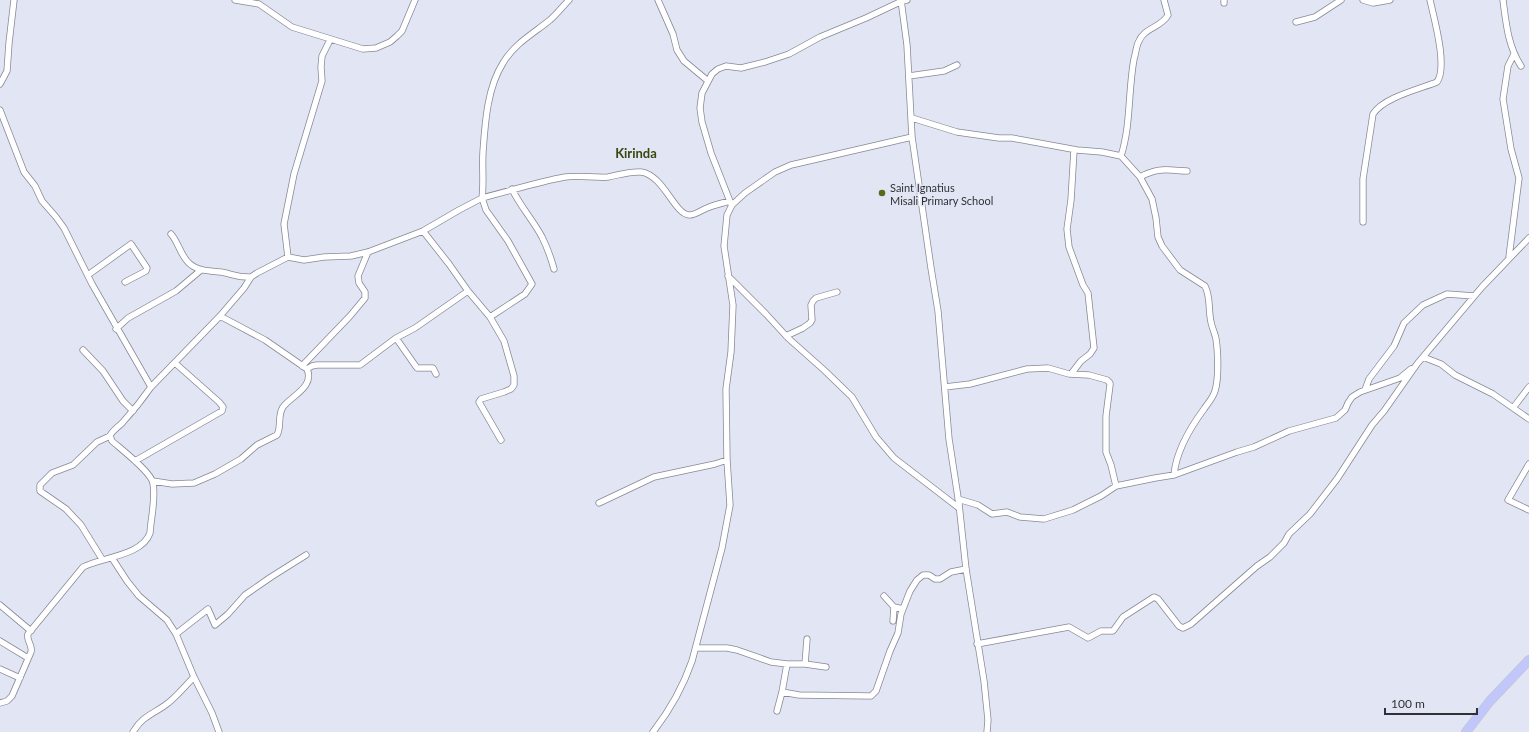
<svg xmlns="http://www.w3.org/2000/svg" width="1529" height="732" font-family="Lato,sans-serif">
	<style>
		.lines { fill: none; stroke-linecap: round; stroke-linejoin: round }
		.street-casing { stroke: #868895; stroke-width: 7 }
		.primary-casing { stroke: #c5c5c7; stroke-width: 10 }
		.street { stroke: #fff; stroke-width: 5.5 }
		.primary { stroke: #c1c7fb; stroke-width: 9 }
		.poi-dot { fill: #596b18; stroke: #e2e5f3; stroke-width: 1.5 }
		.labels { text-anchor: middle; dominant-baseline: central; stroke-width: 3; stroke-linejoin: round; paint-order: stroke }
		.poi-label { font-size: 11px; fill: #303137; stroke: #e2e5f3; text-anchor: start }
		.quarter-label { font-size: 13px; font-weight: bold; fill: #39460d; stroke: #e2e5f3 }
	</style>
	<rect width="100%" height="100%" fill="#e2e5f3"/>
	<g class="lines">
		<g class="street-casing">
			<path id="street" d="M235 0 259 4 292 27 363 49 376 48 390 42 397 36 402 31 415 0
				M658 0 673 34 677 50 684 61 708 81
				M901 0 907 45 912 137 931 268 938 311 949 439 959 504 966 569 984 681 988 720 987 732
				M1224 0V3
				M1363 0 1373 3 1390 0
				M1503 0C1506 23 1508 46 1521 66
				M1296 22 1315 17 1341 0
				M909 76 944 71 957 65
				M0 84 7 71 9 43 14 0
				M0 110 24 172 35 186 42 201 56 217 64 228 92 284 151 387 220 316 244 288 251 277 257 273 288 257 304 260 324 257 351 256 368 252 423 231 459 210 482 198C484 183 482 168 483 152 485 124 487 88 503 63 514 44 534 33 550 20 557 14 563 6 569 0
				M912 118 957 132 999 138H1012L1077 150 1102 152 1121 156 1140 177 1152 199 1156 218 1158 237 1162 246 1180 270 1205 286C1211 298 1208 309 1211 322 1212 328 1215 333 1216 339 1218 352 1219 378 1215 391 1213 398 1208 403 1204 409 1190 428 1176 451 1174 475
				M1121 156C1131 125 1128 91 1134 59 1136 53 1136 46 1139 41 1144 28 1162 27 1168 15L1164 0
				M1140 177C1158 167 1167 170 1187 171
				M512 189C520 206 533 220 542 237 547 247 551 258 554 269
				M731 204 711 153 702 122 700 108 702 93 712 74 718 69 726 66 741 68 765 62 789 54 820 37 866 18 902 1 907 0
				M1363 222V179L1373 114C1384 97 1420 89 1437 82 1448 67 1434 18 1430 0
				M423 231 449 264 468 291 490 317 504 341 514 376V385L511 389 504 392 481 399 479 402 501 440
				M171 234C178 242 180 253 187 261 195 271 209 271 221 272 233 274 238 278 251 277
				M288 257 284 224 294 174 322 81 321 67 322 56 330 40
				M1509 257 1519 178 1511 149 1503 99 1508 66 1514 54
				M88 275 131 244 147 268 146 271 125 282
				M728 276 766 314 788 338 824 370 852 397 876 437 894 458 959 508
				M490 317 525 294 532 284 508 241 486 210 482 198C510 191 537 182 565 177 579 175 594 178 608 177 619 175 630 171 641 172 664 175 675 216 690 215 695 215 702 210 707 208 714 205 722 203 730 201
				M116 329 128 318 176 291 201 270
				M786 336 803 328 810 323 812 320 811 305 813 301 816 298 837 292
				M396 338 417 368H433L436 374
				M83 350 103 371 123 401 133 411
				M1423 357 1441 364 1455 375 1493 394 1529 419
				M302 366 350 316 365 298V292L359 283 358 276 368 252
				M307 369 312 366 317 365H360L396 338 415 328 468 291
				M1071 374 1081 361 1090 354 1094 348 1088 293 1083 285 1069 247 1067 229 1071 200 1074 150
				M945 387 970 384 1027 369 1048 368 1069 374 1089 375 1107 380 1110 383V385L1106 416V452L1111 465 1116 486
				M1365 390 1369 379 1394 346 1404 323 1423 305 1447 294 1474 296
				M1513 408 1529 387
				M135 461 222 411 223 407 219 402 175 363
				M1529 464 1508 500 1529 510
				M153 481 172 484 194 483 215 474 241 459 257 445 277 435C282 426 277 416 283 407 291 396 315 387 307 369L265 340 220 316
				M958 499 978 505 992 514 1007 512 1020 517 1044 519 1073 510 1101 496 1116 486 1155 478 1174 475 1237 452 1254 447 1289 431 1336 418 1345 410 1348 403 1352 397 1360 392 1400 378 1411 369
				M599 503 654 477 715 464 727 460
				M112 558 127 581 139 596 167 620 176 634 194 677 212 713 219 732
				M102 559 81 525 66 509 40 491V485L52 473 73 465 97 442 110 436
				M884 596 894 607 903 609
				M0 605 31 631
				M893 621 894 607
				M176 634 208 609 215 625 228 614 245 595 271 577 306 555
				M0 641 28 658
				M977 644 1069 627 1088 638 1101 631H1113L1123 617 1154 597 1158 599 1179 626 1183 628 1191 624 1257 566 1270 557 1284 543 1289 534 1310 514 1337 479 1372 425 1384 411 1417 364 1482 287 1529 238
				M696 648H727L737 650 771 662 787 664H805L826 667
				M805 664 807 639
				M0 669 20 678
				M782 692 799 695 871 696 876 691 890 651 898 633 901 614 910 591 917 580 923 575H929L935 579H940L951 572 966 569
				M0 703 7 701 12 696 31 652C33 645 26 641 28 634L83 567C102 557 142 556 150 533 151 517 156 499 153 483 151 472 121 449 112 441L110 436C112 430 119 427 123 422 133 411 142 400 151 387
				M777 711 782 692 787 664
				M133 732C142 717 151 715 164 706 175 699 184 687 194 677
				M653 732C670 710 683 687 692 661L722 548 730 505 727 460 726 389 731 352 733 305 724 246 727 215 732 205 745 193 775 172 791 165 912 137"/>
		</g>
		<g class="primary-casing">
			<path id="primary" d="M1466 732 1490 701 1529 660"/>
		</g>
		<use href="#street" class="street"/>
		<use href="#primary" class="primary"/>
	</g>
	<circle class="poi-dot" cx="882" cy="193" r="4"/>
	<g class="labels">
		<g class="poi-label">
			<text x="890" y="187">Saint Ignatius<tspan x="890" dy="13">Misali Primary School</tspan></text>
		</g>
		<g class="quarter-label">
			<text x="636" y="153">Kirinda</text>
		</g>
	</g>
	<path d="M1385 708v6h92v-6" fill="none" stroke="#303137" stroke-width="2"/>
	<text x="1391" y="708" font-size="12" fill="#303137" stroke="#e2e5f3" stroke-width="3" paint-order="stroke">100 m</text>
</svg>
